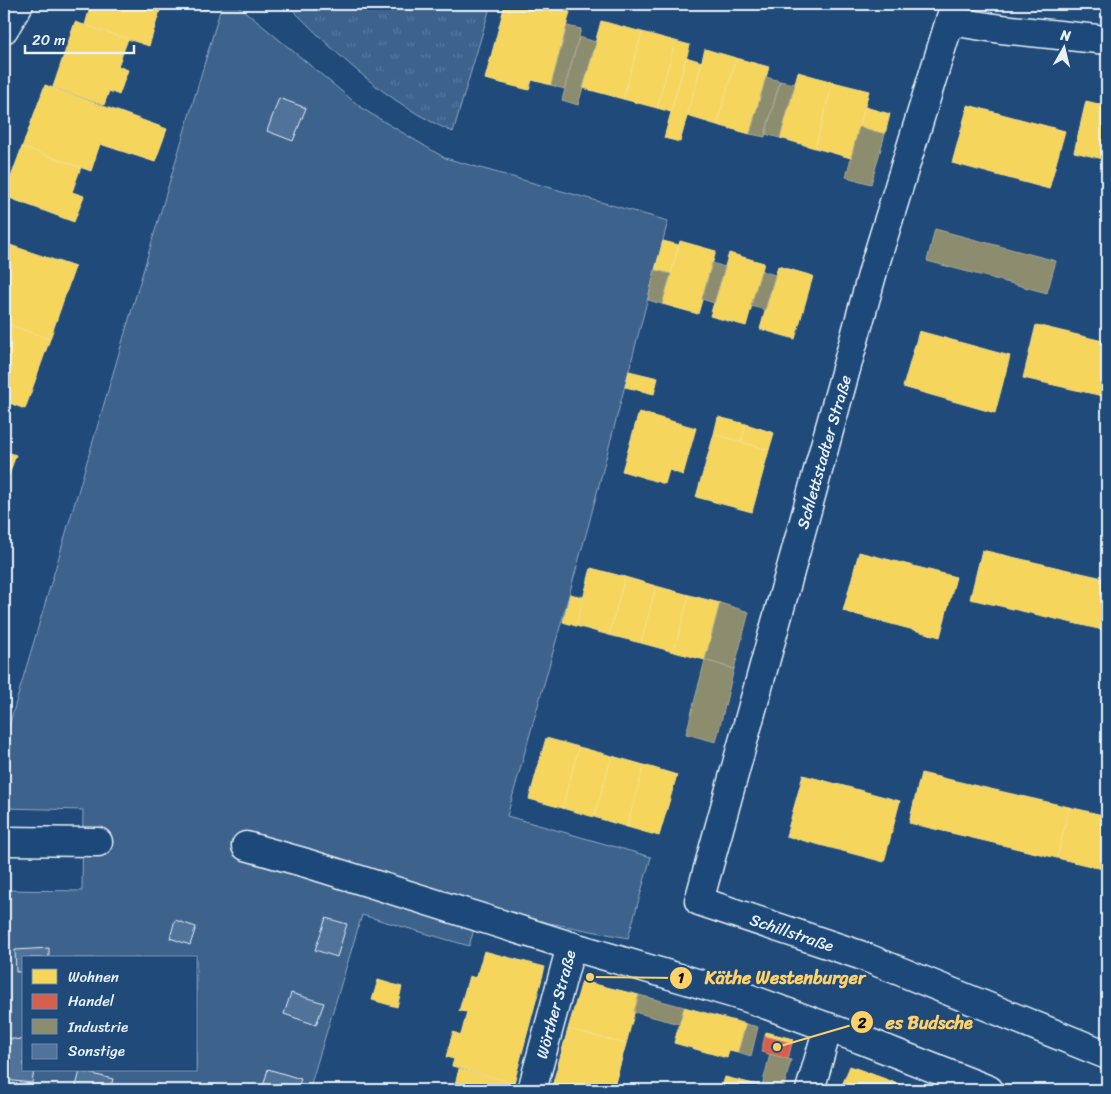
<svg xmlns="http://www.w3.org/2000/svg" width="1111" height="1094" font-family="Sriracha,sans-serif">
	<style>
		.grass { fill: url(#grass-tufts); stroke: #92aac2 }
		.garden { fill: #3c628c; stroke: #92aac2; fill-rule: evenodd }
		.homes { fill: #f6d55c; stroke: #f2dd8b }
		.shops { fill: #d6604d; stroke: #db8c80 }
		.industry { fill: #8c8c6e; stroke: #a8aa97 }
		.building { fill: #517399; stroke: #e8f1f8 }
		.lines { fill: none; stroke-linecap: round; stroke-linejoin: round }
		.minor-casing { stroke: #e8f1f8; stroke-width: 31 }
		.minor { stroke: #1f4a7a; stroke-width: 28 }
		.labels { text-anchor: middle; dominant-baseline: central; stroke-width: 5; stroke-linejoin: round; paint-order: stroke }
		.street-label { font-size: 16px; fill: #e8f1f8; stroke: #1f4a7a }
		.leader { fill: none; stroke: #ffd166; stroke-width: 2 }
		.callout-dot { fill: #ffd166; stroke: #1f4a7a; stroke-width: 2 }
		.mark-label { font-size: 15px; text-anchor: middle; font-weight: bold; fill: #111 }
		.callout-label { font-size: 18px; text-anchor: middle; font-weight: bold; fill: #ffd166; stroke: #1f4a7a; stroke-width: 5; stroke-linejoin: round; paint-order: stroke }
	</style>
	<defs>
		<pattern id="grass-tufts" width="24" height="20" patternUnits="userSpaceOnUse" patternTransform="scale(1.25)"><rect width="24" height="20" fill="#3c628c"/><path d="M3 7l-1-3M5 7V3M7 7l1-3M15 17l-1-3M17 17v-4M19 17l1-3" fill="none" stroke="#58799d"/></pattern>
	</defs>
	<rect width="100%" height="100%" fill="#1f4a7a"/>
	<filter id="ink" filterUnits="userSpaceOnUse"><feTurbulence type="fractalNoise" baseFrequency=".02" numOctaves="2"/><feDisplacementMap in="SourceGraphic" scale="10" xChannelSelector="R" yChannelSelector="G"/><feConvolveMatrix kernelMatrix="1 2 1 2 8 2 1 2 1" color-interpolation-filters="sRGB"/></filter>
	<g filter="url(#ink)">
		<path class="grass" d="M291 4H491L453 132C388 104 337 55 288 5Z"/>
		<path class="garden" d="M222 4H236L363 109 445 158 668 221 588 527 507 816 651 857 628 938 544 922 482 903 469 946 362 915 309 1090H4V890L82 891 83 810 5 808 6 736ZM24 958H196V1070H24Z"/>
		<path class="homes" d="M91 4H162L149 46 85 25Z
			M186 4H208L206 10Z
			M505 4H556L555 8 570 12 551 85 532 80 529 90 485 79Z
			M906 4H922L920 9Z
			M601 21 642 32 623 99 583 88Z
			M75 22 128 39 118 66 128 70 119 95 109 91 104 105 53 87Z
			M642 32 675 41 657 108 623 99Z
			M675 41 690 45 671 112 657 108Z
			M705 49 736 58 717 125 687 116Z
			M686 57 702 62 680 142 664 138Z
			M736 58 769 67 750 134 717 125Z
			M798 72 833 82 815 148 780 138Z
			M833 82 869 91 851 158 815 148Z
			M45 85 167 129 155 162 100 144 91 171 22 147Z
			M1086 101 1107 106V160L1074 152Z
			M968 105 1065 131 1049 189 952 163Z
			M865 107 890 114 885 134 859 127Z
			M22 147 81 167 72 192 84 196 74 222 4 196Z
			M663 241 679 245 671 274 655 270Z
			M680 241 716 251 698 314 662 304Z
			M10 245 75 267 50 339 4 323V264Z
			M729 253 764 263 746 326 710 316Z
			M778 266 813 276 795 339 760 329Z
			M4 323 50 339 25 409 4 401Z
			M1036 325 1107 342V397L1023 378Z
			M919 331 1010 356 995 413 903 387Z
			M629 371 658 378 654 394 625 387Z
			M639 412 696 428 683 475 669 470 665 484 622 471Z
			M718 417 746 424 741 442 714 434Z
			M746 424 774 433 769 450 741 442Z
			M714 434 769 450 752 512 696 497Z
			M4 451 16 455 4 488Z
			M982 550 1107 579V631L970 599Z
			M859 552 956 577 940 637 843 611Z
			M591 568 625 577 609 635 576 626Z
			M625 577 656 586 641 643 609 635Z
			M656 586 689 595 674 652 641 643Z
			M570 594 583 597 576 626 563 622Z
			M689 595 720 603 705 660 674 652Z
			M546 738 579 747 562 808 529 799Z
			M579 747 612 756 594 817 562 808Z
			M612 756 644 765 627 827 594 817Z
			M644 765 677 775 659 836 627 827Z
			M921 773 1069 807 1057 858 909 823Z
			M803 775 900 801 884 862 786 836Z
			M1069 807 1107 816V870L1057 858Z
			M484 951 545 967 514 1083 452 1066 454 1059 446 1057 453 1032 461 1035 467 1012 459 1011 469 976 476 978Z
			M378 980 402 987 397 1007 372 1000Z
			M582 981 639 995 626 1044 568 1029Z
			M684 1007 746 1024 738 1052 729 1050 727 1058 674 1043Z
			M568 1029 626 1044 613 1090H551Z
			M766 1032 793 1039 792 1043 765 1036Z
			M850 1066 913 1089V1090H840Z
			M459 1069 514 1083 512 1090H448L449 1087 454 1088Z
			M725 1077 762 1086 780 1090H721Z"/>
		<path class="shops" d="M765 1036 792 1043 788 1059 761 1052Z"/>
		<path class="industry" d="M567 26 581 29 564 89 551 85Z
			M579 37 596 42 578 105 562 100Z
			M766 77 780 81 765 137 750 134Z
			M780 81 795 84 780 138 765 134Z
			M859 127 885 134 871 184 846 177Z
			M935 229 1056 261 1047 293 927 261Z
			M712 263 725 267 714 303 702 299Z
			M655 270 671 274 662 304 648 300Z
			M761 271 775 275 765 310 751 306Z
			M720 603 749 612 734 669 705 660Z
			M705 660 734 669 716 742 686 734Z
			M639 995 684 1007 679 1024 634 1012Z
			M746 1024 758 1027 751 1056 738 1052Z
			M770 1054 791 1060 783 1090 762 1086Z"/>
		<path class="building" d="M279 98 306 108 293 141 267 131Z
			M326 918 347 924 337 957 315 950Z
			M175 920 196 927 190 945 170 938Z
			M49 948V958H24V972H16L15 950Z
			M291 993 324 1003 316 1025 284 1014Z
			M4 1038 24 1040V1070H34L32 1083 4 1080Z
			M268 1069 301 1079 297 1090H262Z
			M80 1071 113 1079 110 1090H75Z"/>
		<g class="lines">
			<g class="minor-casing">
				<g id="minor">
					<path id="s1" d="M955 4 875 264 699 901 860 955 1107 1055"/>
					<path d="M950 21 1001 29 1107 40"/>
					<path d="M4 29 19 4"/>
					<path d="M4 841 98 842"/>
					<path d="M246 846 306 863 571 946 748 998 860 1039 989 1090"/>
					<path id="s2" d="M532 1090 571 946"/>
					<path d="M810 1090 828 1027"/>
				</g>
			</g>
			<use href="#minor" class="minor"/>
		</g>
	</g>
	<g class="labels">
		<g class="street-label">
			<text transform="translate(824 452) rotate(-74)">Schlettstadter Straße</text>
			<text stroke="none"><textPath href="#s1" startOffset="1031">Schillstraße</textPath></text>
			<text stroke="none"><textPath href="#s2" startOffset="89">Wörther Straße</textPath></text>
		</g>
	</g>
	<path class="leader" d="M590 977L681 978M777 1047L862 1022"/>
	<g class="callout-dot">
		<circle cx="590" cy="977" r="5"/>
		<circle cx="777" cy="1047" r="5"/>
		<circle cx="681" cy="978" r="12"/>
		<circle cx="862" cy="1022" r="12"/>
	</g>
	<g class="mark-label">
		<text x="681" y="983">1</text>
		<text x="862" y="1028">2</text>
	</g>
	<g class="callout-label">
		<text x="785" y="984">Käthe Westenburger</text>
		<text x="929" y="1029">es Budsche</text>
	</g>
	<rect width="1111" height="1094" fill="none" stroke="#1f4a7a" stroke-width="20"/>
	<rect x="10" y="10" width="1091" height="1074" fill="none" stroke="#e8f1f8" stroke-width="2" filter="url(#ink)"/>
	<rect x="22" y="956" width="175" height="115" fill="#1f4a7a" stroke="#6f8dac"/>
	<rect x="32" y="969" width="25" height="15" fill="#f6d55c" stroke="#6f8dac"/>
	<text x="68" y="982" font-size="15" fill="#e8f1f8">Wohnen</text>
	<rect x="32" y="994" width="25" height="15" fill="#d6604d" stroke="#6f8dac"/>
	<text x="68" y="1006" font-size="15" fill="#e8f1f8">Handel</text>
	<rect x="32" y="1019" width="25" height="15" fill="#8c8c6e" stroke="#6f8dac"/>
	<text x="68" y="1032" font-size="15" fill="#e8f1f8">Industrie</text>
	<rect x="32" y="1044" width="25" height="15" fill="#517399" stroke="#6f8dac"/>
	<text x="68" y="1056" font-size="15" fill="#e8f1f8">Sonstige</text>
	<g transform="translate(1064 48) rotate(8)" stroke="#1f4a7a" stroke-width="4" paint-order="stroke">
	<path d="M0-4L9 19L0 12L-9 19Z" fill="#e8f1f8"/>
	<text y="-8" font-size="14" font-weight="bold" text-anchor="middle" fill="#e8f1f8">N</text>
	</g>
	<path d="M25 45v8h109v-8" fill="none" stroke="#e8f1f8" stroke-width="2.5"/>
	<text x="32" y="45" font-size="15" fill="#e8f1f8" stroke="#1f4a7a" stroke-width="4" paint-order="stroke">20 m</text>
</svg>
